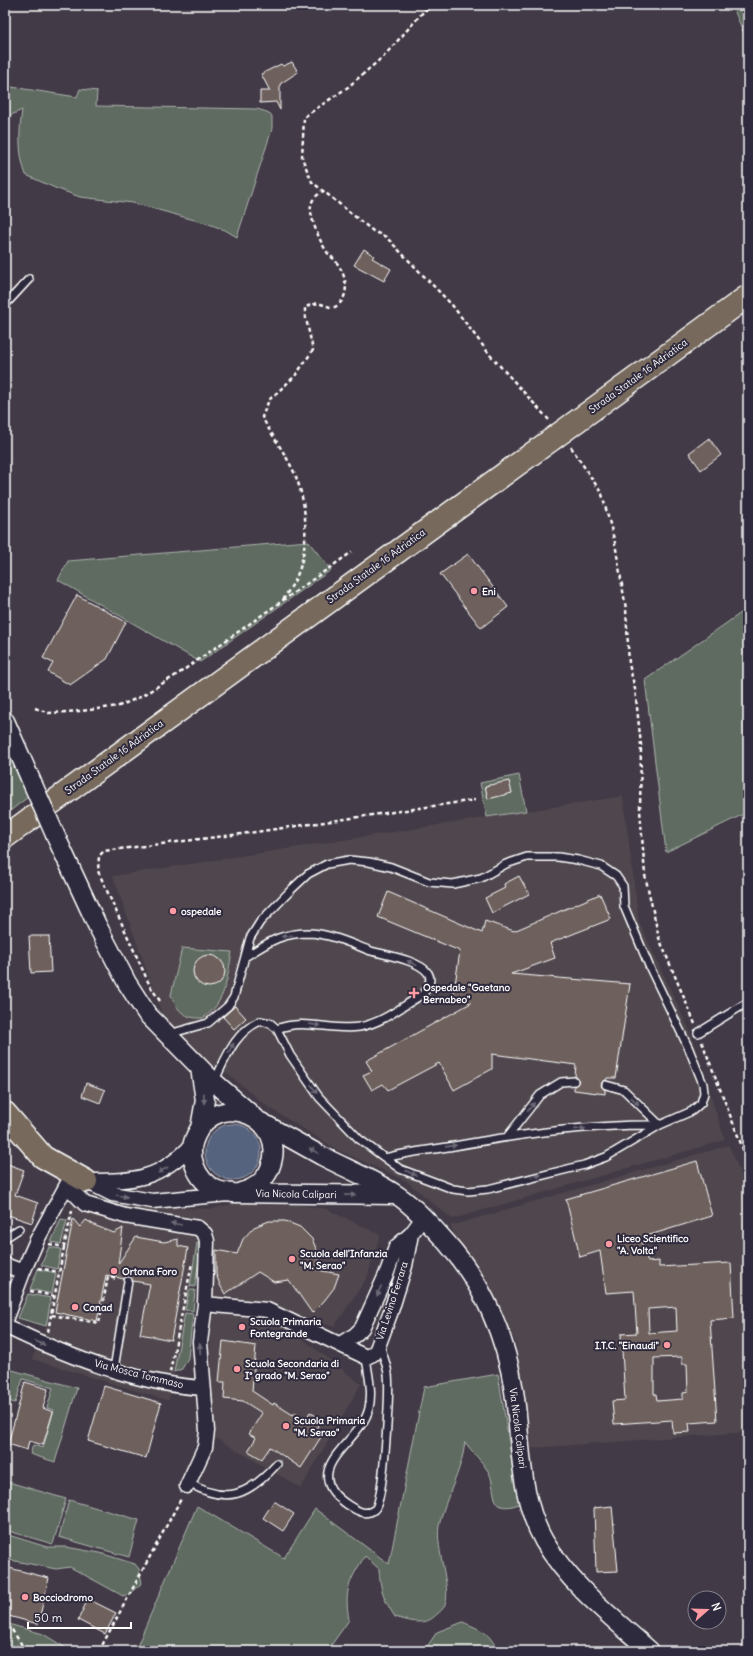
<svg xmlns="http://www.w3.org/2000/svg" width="753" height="1656" font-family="Delius,sans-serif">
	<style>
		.built { fill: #4f464d }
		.green { fill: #5e6b61; stroke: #aeb5b0 }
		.water { fill: #55647f; stroke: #99a2b2 }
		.building { fill: #6e615c; stroke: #fff; fill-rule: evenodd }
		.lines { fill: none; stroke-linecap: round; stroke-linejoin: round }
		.service-casing { stroke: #fff; stroke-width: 10 }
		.minor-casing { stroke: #fff; stroke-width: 17 }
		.tertiary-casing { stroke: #fff; stroke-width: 21 }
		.primary-casing { stroke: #fff; stroke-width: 25 }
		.path { stroke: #fff; stroke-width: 2.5; stroke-dasharray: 4 3; stroke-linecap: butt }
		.service { stroke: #2f2a3d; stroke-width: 7 }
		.minor { stroke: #2f2a3d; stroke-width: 14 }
		.tertiary { stroke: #2f2a3d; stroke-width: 18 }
		.primary { stroke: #77695c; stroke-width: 22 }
		.tertiary-bridge-casing { stroke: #fff; stroke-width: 21; stroke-linecap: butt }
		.primary-bridge-casing { stroke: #fff; stroke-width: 25; stroke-linecap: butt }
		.tertiary-bridge { stroke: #2f2a3d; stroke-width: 18 }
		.primary-bridge { stroke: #77695c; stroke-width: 22 }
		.oneway { fill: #6d6a77 }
		.poi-dot { fill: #ff9aa2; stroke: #2f2a3d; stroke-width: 1.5 }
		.labels { text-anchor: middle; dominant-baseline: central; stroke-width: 4; stroke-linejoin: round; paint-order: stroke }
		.street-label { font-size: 10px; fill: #fff; stroke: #2f2a3d }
		.poi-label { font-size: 10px; font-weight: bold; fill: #fff; stroke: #2f2a3d; text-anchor: start }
	</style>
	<rect width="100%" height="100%" fill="#423a46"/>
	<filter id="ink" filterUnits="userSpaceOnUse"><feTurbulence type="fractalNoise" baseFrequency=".025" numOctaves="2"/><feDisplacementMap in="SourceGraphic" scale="8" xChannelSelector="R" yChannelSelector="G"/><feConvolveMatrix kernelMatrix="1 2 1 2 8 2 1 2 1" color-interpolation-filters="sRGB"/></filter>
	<g filter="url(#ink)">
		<path class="built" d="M623 796 639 922 689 1029 725 1140 452 1219 406 1181 338 1150 268 1107 229 1075 208 1062 181 1036 162 1014 113 876Z
			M729 1145 748 1193V1432L532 1448 516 1343 450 1226Z
			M77 1193 85 1196 147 1207 211 1209 253 1199 327 1209 380 1235 367 1278 334 1327 277 1308 213 1297 212 1240H198L169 1401 32 1359 45 1330 65 1225Z
			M232 1309 270 1317 282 1323 361 1384 301 1488 214 1437 209 1317Z"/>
		<path class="green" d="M732 5H748V48L745 36Z
			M5 86 77 97 80 89 97 91 96 106 257 109 267 112 272 116V129L237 237 225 230 209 224 133 203 80 197 55 188 26 175C18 154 19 132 22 110L5 118Z
			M308 541 331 570 200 662 58 580 68 561Z
			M748 608V812L666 852 645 680Z
			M5 742 28 797 5 815Z
			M519 775 526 811 487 817 480 783Z
			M182 948 232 952C227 978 226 1003 203 1018 185 1019 177 1011 171 995Z
			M61 1219 67 1220 61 1244 51 1242Z
			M197 1243 201 1244 195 1287 190 1286Z
			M49 1247 61 1249 57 1269 41 1265Z
			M38 1269 56 1273 52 1294 30 1289Z
			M189 1290H195L193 1311 185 1310Z
			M28 1294 51 1298 46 1326 18 1318Z
			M185 1313 193 1314 188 1358 182 1369 174 1372Z
			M5 1368 77 1388 55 1462 30 1454 33 1445 43 1448 54 1410 47 1408 53 1388 23 1379 15 1403 5 1400Z
			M498 1374 519 1504C486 1516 498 1487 488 1471 482 1461 472 1452 465 1442 462 1472 445 1497 439 1526 435 1548 452 1588 445 1605 444 1608 440 1612 437 1614 426 1627 409 1621 395 1617 384 1600 380 1590 379 1569L365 1556C349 1581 344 1590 349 1620L327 1651H135L197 1506 284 1558 315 1509 389 1564 424 1387Z
			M5 1481 66 1499 53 1544 5 1530Z
			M69 1500 139 1520 129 1557 59 1537Z
			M5 1534 47 1547H66L100 1553 135 1564 139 1569 142 1583 129 1594 123 1596 70 1567 56 1569 5 1559Z
			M463 1622C483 1631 488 1631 498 1651H424L437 1632Z
			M5 1623 43 1634 71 1651H5Z"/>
		<path class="water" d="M205 1152a28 28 0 1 1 56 0a28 28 0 1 1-56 0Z"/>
		<path class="building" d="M292 62 298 72 280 84V110L276 102 260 103V91H270L261 74 281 64 283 66Z
			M364 249 374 256 372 258 391 269 384 281 354 265Z
			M709 438 721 455 701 470 689 453Z
			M468 554 508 607 481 628 440 574Z
			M77 595 126 622 107 659 70 685 48 672 53 663 43 658Z
			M509 781 512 793 488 799 485 786Z
			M519 876 529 894 492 913 485 898 505 888 504 884Z
			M388 892 482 933 485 921 514 931 600 894 611 919 550 943 555 958 511 974 630 984 616 1078H607L606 1080 602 1082 601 1086 605 1090V1094L574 1090V1086L579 1081 575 1076 576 1065 492 1054V1069L454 1090 439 1063 388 1090 383 1084 372 1090 363 1075 372 1071 366 1061 471 1003 453 998 460 951 378 917Z
			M29 936H49L51 972 31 973Z
			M193 971a16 16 0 1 1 32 0a16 16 0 1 1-32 0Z
			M235 1006 246 1018 234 1029 223 1017Z
			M86 1083 105 1090 100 1103 82 1096Z
			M697 1161 712 1216 640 1238 648 1262 659 1261V1267L731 1263 734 1318 710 1320 717 1421 689 1423 690 1432 673 1433 672 1420 614 1424 612 1401 625 1400 621 1334 637 1333 634 1291 606 1293 600 1251 580 1257 566 1199ZM676 1307 677 1331 649 1333 648 1309ZM682 1357V1364H687L688 1392 683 1393V1399L657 1401 656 1394H654V1358Z
			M5 1163 24 1170 15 1195 38 1203 32 1223 8 1215 7 1219H5Z
			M73 1219 80 1227 86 1220 96 1226 114 1233 123 1228 118 1264 136 1237 164 1242 178 1239V1246L188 1248 171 1340 140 1334 150 1284 133 1281 129 1276 124 1279 106 1275 97 1321 55 1312Z
			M269 1221H285L300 1227 312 1239 318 1253V1270L339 1274 334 1288 324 1301 312 1313 289 1280 274 1282 258 1272 225 1294 220 1285 216 1274V1250L237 1254 243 1239 254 1227Z
			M223 1341 256 1346 252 1391 273 1405 274 1403 293 1415 295 1412 306 1419 310 1412 322 1420 314 1432 321 1437 301 1468 270 1447 262 1459 248 1451 256 1438 249 1434 262 1413 243 1401 224 1399 225 1382H219Z
			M25 1382 48 1389 43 1408 53 1412 43 1445 29 1441 27 1450 8 1444Z
			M104 1386 161 1403 146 1458 88 1441Z
			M274 1501 294 1514 283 1531 263 1518Z
			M612 1506 618 1571 596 1572 594 1508Z
			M5 1567 49 1578 38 1624 5 1615Z
			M88 1599 116 1613 105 1634 78 1620Z"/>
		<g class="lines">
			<g class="service-casing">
				<path id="service" d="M5 305 29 279
					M245 957C269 942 280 933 310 933 331 934 352 944 371 951 385 955 419 960 428 973 433 981 427 989 422 995 402 1006 383 1023 359 1027 331 1031 304 1018 277 1029
					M698 1033 748 1002
					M169 1034 208 1023 228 1006 234 997 250 938 260 922 292 889 308 874 327 864 349 860 369 862 391 867 429 882 453 884 481 878 506 864 527 857H558L578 860 601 866 616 876 623 886 624 906 650 968 689 1049 703 1084 704 1093 701 1103 692 1111 660 1125 606 1157 584 1165 488 1189 468 1191 453 1189 400 1169 359 1139 319 1097 290 1055 277 1029 270 1023 260 1021C234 1033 226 1058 214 1082
					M606 1085 624 1090 660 1125
					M507 1137 540 1095 561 1082 574 1081
					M385 1158C408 1152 431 1150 454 1146 522 1134 591 1124 660 1125
					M5 1238 19 1229
					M366 1357C368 1374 373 1391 369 1408 364 1434 323 1456 328 1480 329 1490 339 1499 348 1505 356 1510 366 1517 375 1509 384 1501 390 1390 388 1374 387 1364 382 1354 380 1344
					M114 1369 128 1281
					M189 1483C227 1505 249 1495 277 1464"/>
			</g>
			<g class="minor-casing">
				<path id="minor" d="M86 1181 112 1194 152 1201 228 1194
					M89 1181C136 1181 159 1180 193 1144
					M67 1186 85 1204 125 1216 198 1228 205 1234 207 1241 205 1304 200 1342 207 1431 205 1447 187 1486
					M5 1265 23 1272
					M205 1304 267 1310 366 1357 373 1354 377 1349 391 1311 405 1266 411 1234
					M5 1320 23 1272 37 1240 70 1179
					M5 1326C64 1355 137 1384 203 1388
					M340 1344 355 1335 362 1328 386 1275 396 1247 411 1234 423 1218"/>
			</g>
			<g class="tertiary-casing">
				<path id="tertiary" d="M5 721 30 778
					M57 839 97 925 127 983 147 1014 214 1082 251 1114
					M200 1068 205 1100 200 1128
					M261 1122C281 1133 302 1145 322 1156 347 1169 373 1179 397 1195 415 1207 432 1226 447 1243 483 1284 506 1337 514 1391 522 1441 518 1495 544 1541 570 1585 612 1617 650 1651
					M241 1192C254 1189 265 1181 270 1168 290 1119 219 1087 196 1135 186 1154 196 1180 215 1189 221 1192 227 1192 233 1193L397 1195"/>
			</g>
			<g class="primary-casing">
				<path id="primary" d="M5 837 551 440
					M5 1113 43 1157 86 1181"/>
			</g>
			<path class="path" d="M442 5 425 10 384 56 348 87 304 117 302 158 312 182 373 231 386 237 452 305 490 355 549 420
				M571 447 602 494 615 543 626 609 629 664 635 689 641 745 640 810 645 875 659 938 695 1024
				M283 600C290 588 298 577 301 564 309 533 306 496 292 468 283 450 271 434 262 417L269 400 295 376 313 350 305 314V307L318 303 330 307H335C351 297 347 277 337 263 334 258 328 255 325 249 319 239 309 216 311 205 312 199 318 194 323 191
				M35 708 49 713 82 711 119 706 140 697 178 674 352 552
				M160 1001 150 986 98 871 99 856 104 851 249 833 475 800
				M702 1042 748 1162
				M49 1244 64 1247 72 1211
				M64 1247 51 1315 99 1323 108 1277 118 1279
				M38 1268 59 1272
				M30 1291 54 1296
				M48 1332 51 1315
				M170 1372 192 1263
				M5 1629 12 1630 26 1651
				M99 1651 182 1497
				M746 1651 748 1627"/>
			<use href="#service" class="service"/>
			<use href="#minor" class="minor"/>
			<use href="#tertiary" class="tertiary"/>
			<use href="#primary" class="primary"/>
			<g class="tertiary-bridge-casing">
				<path id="tertiary-bridge" d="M30 778 57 839"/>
			</g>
			<g class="primary-bridge-casing">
				<path id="primary-bridge" d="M551 440 748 296"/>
			</g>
			<use href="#tertiary-bridge" class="tertiary-bridge"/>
			<use href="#primary-bridge" class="primary-bridge"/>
		</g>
		<defs><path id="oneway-solid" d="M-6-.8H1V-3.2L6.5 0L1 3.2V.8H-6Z"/></defs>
		<g class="oneway">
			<use href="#oneway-solid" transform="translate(287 936) rotate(174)"/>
			<use href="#oneway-solid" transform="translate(412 963) rotate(-154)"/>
			<use href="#oneway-solid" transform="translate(315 1025) rotate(9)"/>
			<use href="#oneway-solid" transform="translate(231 1048) rotate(-60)"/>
			<use href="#oneway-solid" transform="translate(314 1089) rotate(55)"/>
			<use href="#oneway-solid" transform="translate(204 1098) rotate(87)"/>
			<use href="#oneway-solid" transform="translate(635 1101) rotate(44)"/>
			<use href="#oneway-solid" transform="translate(531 1107) rotate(-51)"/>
			<use href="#oneway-solid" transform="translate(580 1129) rotate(-5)"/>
			<use href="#oneway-solid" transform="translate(451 1146) rotate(-8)"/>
			<use href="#oneway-solid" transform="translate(314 1151) rotate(-151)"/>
			<use href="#oneway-solid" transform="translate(163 1170) rotate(150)"/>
			<use href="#oneway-solid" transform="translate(411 1173) rotate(24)"/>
			<use href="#oneway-solid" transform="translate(536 1176) rotate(-14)"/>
			<use href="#oneway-solid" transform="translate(350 1195) rotate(-1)"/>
			<use href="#oneway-solid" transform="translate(122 1196) rotate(10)"/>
			<use href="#oneway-solid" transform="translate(176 1224) rotate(-170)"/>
			<use href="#oneway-solid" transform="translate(379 1291) rotate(113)"/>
			<use href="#oneway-solid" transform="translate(40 1343) rotate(25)"/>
			<use href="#oneway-solid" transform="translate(200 1349) rotate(-93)"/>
		</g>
	</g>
	<g class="poi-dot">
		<circle cx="474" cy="591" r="4"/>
		<circle cx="173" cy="911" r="4"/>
		<path d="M412 987h4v4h4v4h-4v4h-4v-4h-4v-4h4z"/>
		<circle cx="609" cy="1244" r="4"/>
		<circle cx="292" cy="1259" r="4"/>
		<circle cx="114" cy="1271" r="4"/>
		<circle cx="75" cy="1307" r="4"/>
		<circle cx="242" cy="1327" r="4"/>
		<circle cx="667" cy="1345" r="4"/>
		<circle cx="237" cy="1369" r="4"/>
		<circle cx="286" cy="1426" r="4"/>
		<circle cx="25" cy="1597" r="4"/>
	</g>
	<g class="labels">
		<g class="street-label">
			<text transform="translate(638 376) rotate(-36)">Strada Statale 16 Adriatica</text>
			<text transform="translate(376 566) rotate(-36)">Strada Statale 16 Adriatica</text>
			<text transform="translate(114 757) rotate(-36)">Strada Statale 16 Adriatica</text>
			<text transform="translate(296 1194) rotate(1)">Via Nicola Calipari</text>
			<text transform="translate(392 1301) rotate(-72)">Via Levino Ferrara</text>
			<text transform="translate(139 1374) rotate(14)">Via Mosca Tommaso</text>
			<text transform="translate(518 1428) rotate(83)">Via Nicola Calipari</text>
		</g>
		<g class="poi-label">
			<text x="482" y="591">Eni</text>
			<text x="181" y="911">ospedale</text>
			<text x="423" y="987">Ospedale "Gaetano<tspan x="423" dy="12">Bernabeo"</tspan></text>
			<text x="617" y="1238">Liceo Scientifico<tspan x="617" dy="12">"A. Volta"</tspan></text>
			<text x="300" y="1253">Scuola dell'Infanzia<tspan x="300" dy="12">"M. Serao"</tspan></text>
			<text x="122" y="1271">Ortona Foro</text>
			<text x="83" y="1307">Conad</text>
			<text x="250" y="1321">Scuola Primaria<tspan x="250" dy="12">Fontegrande</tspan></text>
			<text x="659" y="1345" text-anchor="end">I.T.C. "Einaudi"</text>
			<text x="245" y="1363">Scuola Secondaria di<tspan x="245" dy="12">I° grado "M. Serao"</tspan></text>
			<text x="294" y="1420">Scuola Primaria<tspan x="294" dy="12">"M. Serao"</tspan></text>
			<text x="33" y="1597">Bocciodromo</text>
		</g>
	</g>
	<rect width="753" height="1656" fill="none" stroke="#2f2a3d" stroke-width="20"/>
	<rect x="10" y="10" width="733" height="1636" fill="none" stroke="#fff" stroke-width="1.5" filter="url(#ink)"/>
	<g transform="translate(707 1610) rotate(70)"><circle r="19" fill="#2f2a3d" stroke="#827f8b"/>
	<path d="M0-3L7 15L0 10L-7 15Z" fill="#ff9aa2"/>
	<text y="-6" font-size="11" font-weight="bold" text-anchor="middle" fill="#ffffff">N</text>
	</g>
	<path d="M28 1622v6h103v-6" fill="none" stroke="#ffffff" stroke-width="2"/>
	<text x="34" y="1622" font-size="12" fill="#ffffff" stroke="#2f2a3d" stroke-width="3" paint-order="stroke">50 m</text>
</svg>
